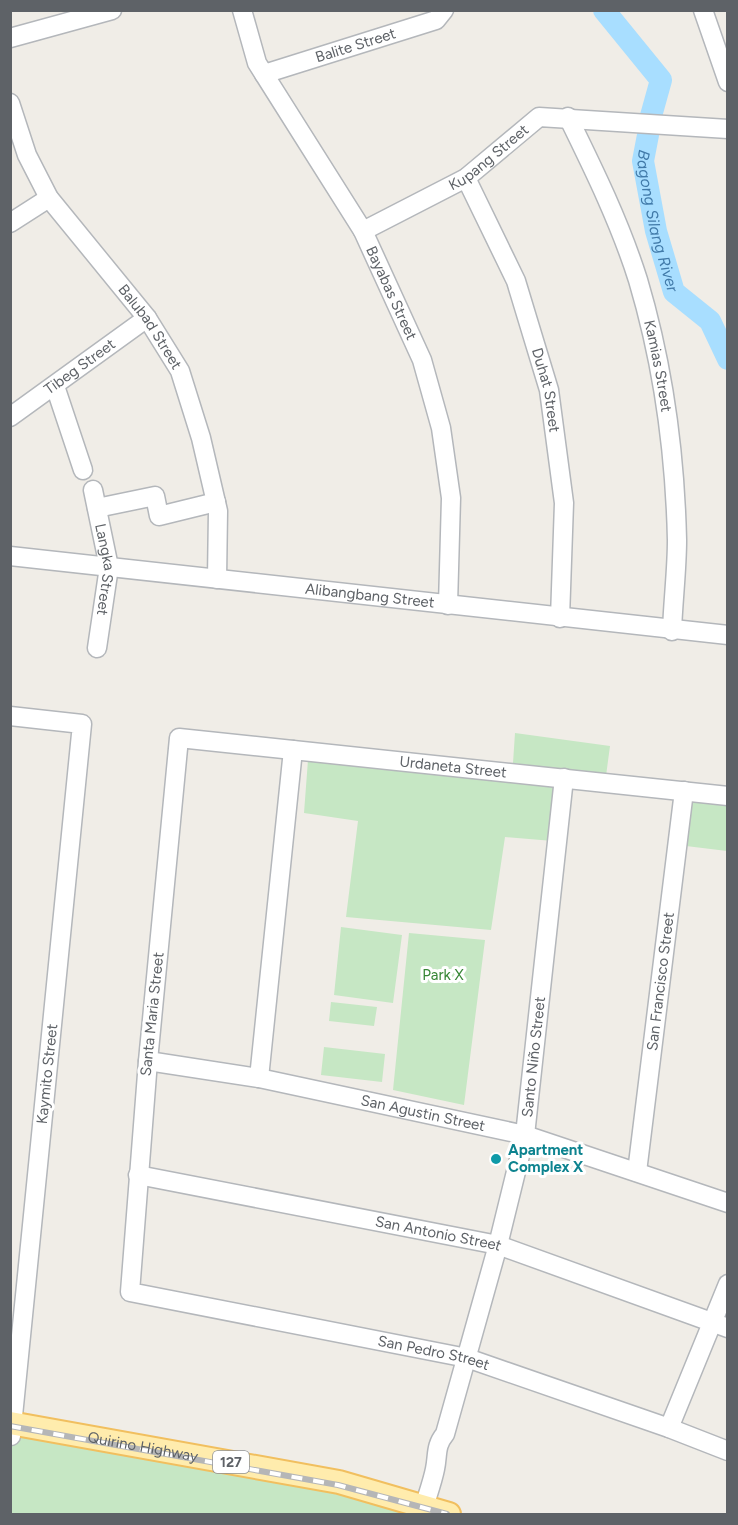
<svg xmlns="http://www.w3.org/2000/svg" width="738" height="1525" font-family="Figtree,sans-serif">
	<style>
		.green { fill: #c6e7c4 }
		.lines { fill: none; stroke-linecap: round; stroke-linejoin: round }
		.river { stroke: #a8deff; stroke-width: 22 }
		.minor-casing { stroke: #b4b7bb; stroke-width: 21 }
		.major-casing { stroke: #f1bf5f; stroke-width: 26 }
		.minor { stroke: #fff; stroke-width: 18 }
		.major { stroke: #ffecad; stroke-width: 22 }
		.rail-casing { stroke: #b5b6b7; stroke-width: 6 }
		.rail { stroke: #fff; stroke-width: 4; stroke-dasharray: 11; stroke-linecap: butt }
		.culture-dot { fill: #0f9aa8; stroke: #fff; stroke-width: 2 }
		.labels { text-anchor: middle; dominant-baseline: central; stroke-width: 6; stroke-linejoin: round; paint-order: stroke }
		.shield { fill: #fff; stroke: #8e9195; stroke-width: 1.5 }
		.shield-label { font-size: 14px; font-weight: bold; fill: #5e6267 }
		.street-label { font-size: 15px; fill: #5e6267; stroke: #fff }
		.park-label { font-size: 15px; fill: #378636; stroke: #fff }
		.culture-label { font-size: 15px; font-weight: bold; fill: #0d838f; stroke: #fff; text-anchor: start }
		.water-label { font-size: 16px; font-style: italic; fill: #417aa9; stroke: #fff }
	</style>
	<rect width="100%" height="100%" fill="#f0ede7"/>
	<path class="green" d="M515 733 610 746 606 776 513 763Z
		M308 760 560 783 553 841 505 837 491 930 346 917 358 821 304 813Z
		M689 797 727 801V851L686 846Z
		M341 927 402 935 393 1003 334 995Z
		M409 933 485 940 464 1105 393 1090Z
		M331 1002 377 1007 374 1026 329 1021Z
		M324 1047 385 1054 382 1082 321 1075Z
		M10 1430 338 1488 435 1514H11Z"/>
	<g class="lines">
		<g class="river">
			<path d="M604 10 661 80 651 116"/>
			<path id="s1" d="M648 135 643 161 656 231 674 292 710 321 728 359"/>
		</g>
		<g class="minor-casing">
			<g id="minor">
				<path id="s2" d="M242 10 257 63 363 231 422 360 441 428 451 498 448 605"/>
				<path d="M703 10 728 82"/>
				<path d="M10 38 112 10"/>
				<path id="s3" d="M264 74 436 20 444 10"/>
				<path id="s4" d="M10 103 27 155 49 198 147 318 180 371 201 438 218 511 217 579"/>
				<path id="s5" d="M568 117C594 170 620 223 638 280 663 364 675 452 677 540 677 570 673 601 672 631"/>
				<path id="s6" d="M466 178 516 281 549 390 564 503 560 618"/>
				<path d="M10 223 49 198"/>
				<path id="s7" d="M363 231 466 178 539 117 728 129"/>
				<path d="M55 386 83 470"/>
				<path id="s8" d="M10 417 147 318"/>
				<path id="s9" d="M93 490 109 567 97 648"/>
				<path d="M97 508 155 496 159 516 216 502"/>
				<path id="s10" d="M10 556 728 635"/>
				<path d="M10 716 82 724 11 1436"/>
				<path id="s11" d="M728 796 179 738 148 1061 130 1292 467 1358 669 1428 728 1451"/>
				<path id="s12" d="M148 1061 259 1078 525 1135 728 1203"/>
				<path d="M259 1078 293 750"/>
				<path id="s13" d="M637 1172 684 791"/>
				<path id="s14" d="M138 1175 498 1245 728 1328"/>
				<path d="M669 1428 728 1284"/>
				<path id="s15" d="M422 1514C426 1499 432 1484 435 1469 438 1455 435 1446 445 1434L498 1245 525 1135 564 778"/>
			</g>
		</g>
		<g class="major-casing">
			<g id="major">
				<path id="s16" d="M10 1423 339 1482 449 1514"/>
			</g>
		</g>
		<use href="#minor" class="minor"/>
		<use href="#major" class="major"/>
		<g class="rail-casing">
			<path id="rail" d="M10 1426 338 1485 447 1514"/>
		</g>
		<use href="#rail" class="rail"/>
	</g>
	<circle class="culture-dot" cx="496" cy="1159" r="6"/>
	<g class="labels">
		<rect class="shield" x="213" y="1451" width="36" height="22" rx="4.5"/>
		<g class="shield-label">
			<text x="231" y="1462">127</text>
		</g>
		<g class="street-label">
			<text stroke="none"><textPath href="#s3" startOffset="96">Balite Street</textPath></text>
			<text stroke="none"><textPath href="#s7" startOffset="146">Kupang Street</textPath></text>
			<text stroke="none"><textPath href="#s2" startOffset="322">Bayabas Street</textPath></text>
			<text stroke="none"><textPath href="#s4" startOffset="267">Balubad Street</textPath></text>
			<text stroke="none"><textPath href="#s5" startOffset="266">Kamias Street</textPath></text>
			<text stroke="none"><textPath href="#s8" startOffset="86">Tibeg Street</textPath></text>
			<text stroke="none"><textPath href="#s6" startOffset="228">Duhat Street</textPath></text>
			<text stroke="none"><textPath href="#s9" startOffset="81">Langka Street</textPath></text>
			<text stroke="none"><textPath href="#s10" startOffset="362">Alibangbang Street</textPath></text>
			<text transform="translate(453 767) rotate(6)">Urdaneta Street</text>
			<text stroke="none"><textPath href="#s13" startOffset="192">San Francisco Street</textPath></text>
			<text transform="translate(152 1014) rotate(-84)">Santa Maria Street</text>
			<text stroke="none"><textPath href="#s15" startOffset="472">Santo Niño Street</textPath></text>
			<text transform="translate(47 1074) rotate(-84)">Kaymito Street</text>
			<text stroke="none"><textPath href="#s12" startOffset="280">San Agustin Street</textPath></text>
			<text stroke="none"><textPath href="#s14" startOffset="306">San Antonio Street</textPath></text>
			<text stroke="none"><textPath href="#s11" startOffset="1418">San Pedro Street</textPath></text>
			<text stroke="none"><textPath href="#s16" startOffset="135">Quirino Highway</textPath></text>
		</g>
		<g class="park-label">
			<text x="443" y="975">Park X</text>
		</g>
		<g class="culture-label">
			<text x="508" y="1150">Apartment<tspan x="508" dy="17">Complex X</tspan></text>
		</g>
		<g class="water-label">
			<text stroke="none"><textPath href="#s1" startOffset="88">Bagong Silang River</textPath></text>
		</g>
	</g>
	<rect width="738" height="1525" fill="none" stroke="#5e6267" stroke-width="24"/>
</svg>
